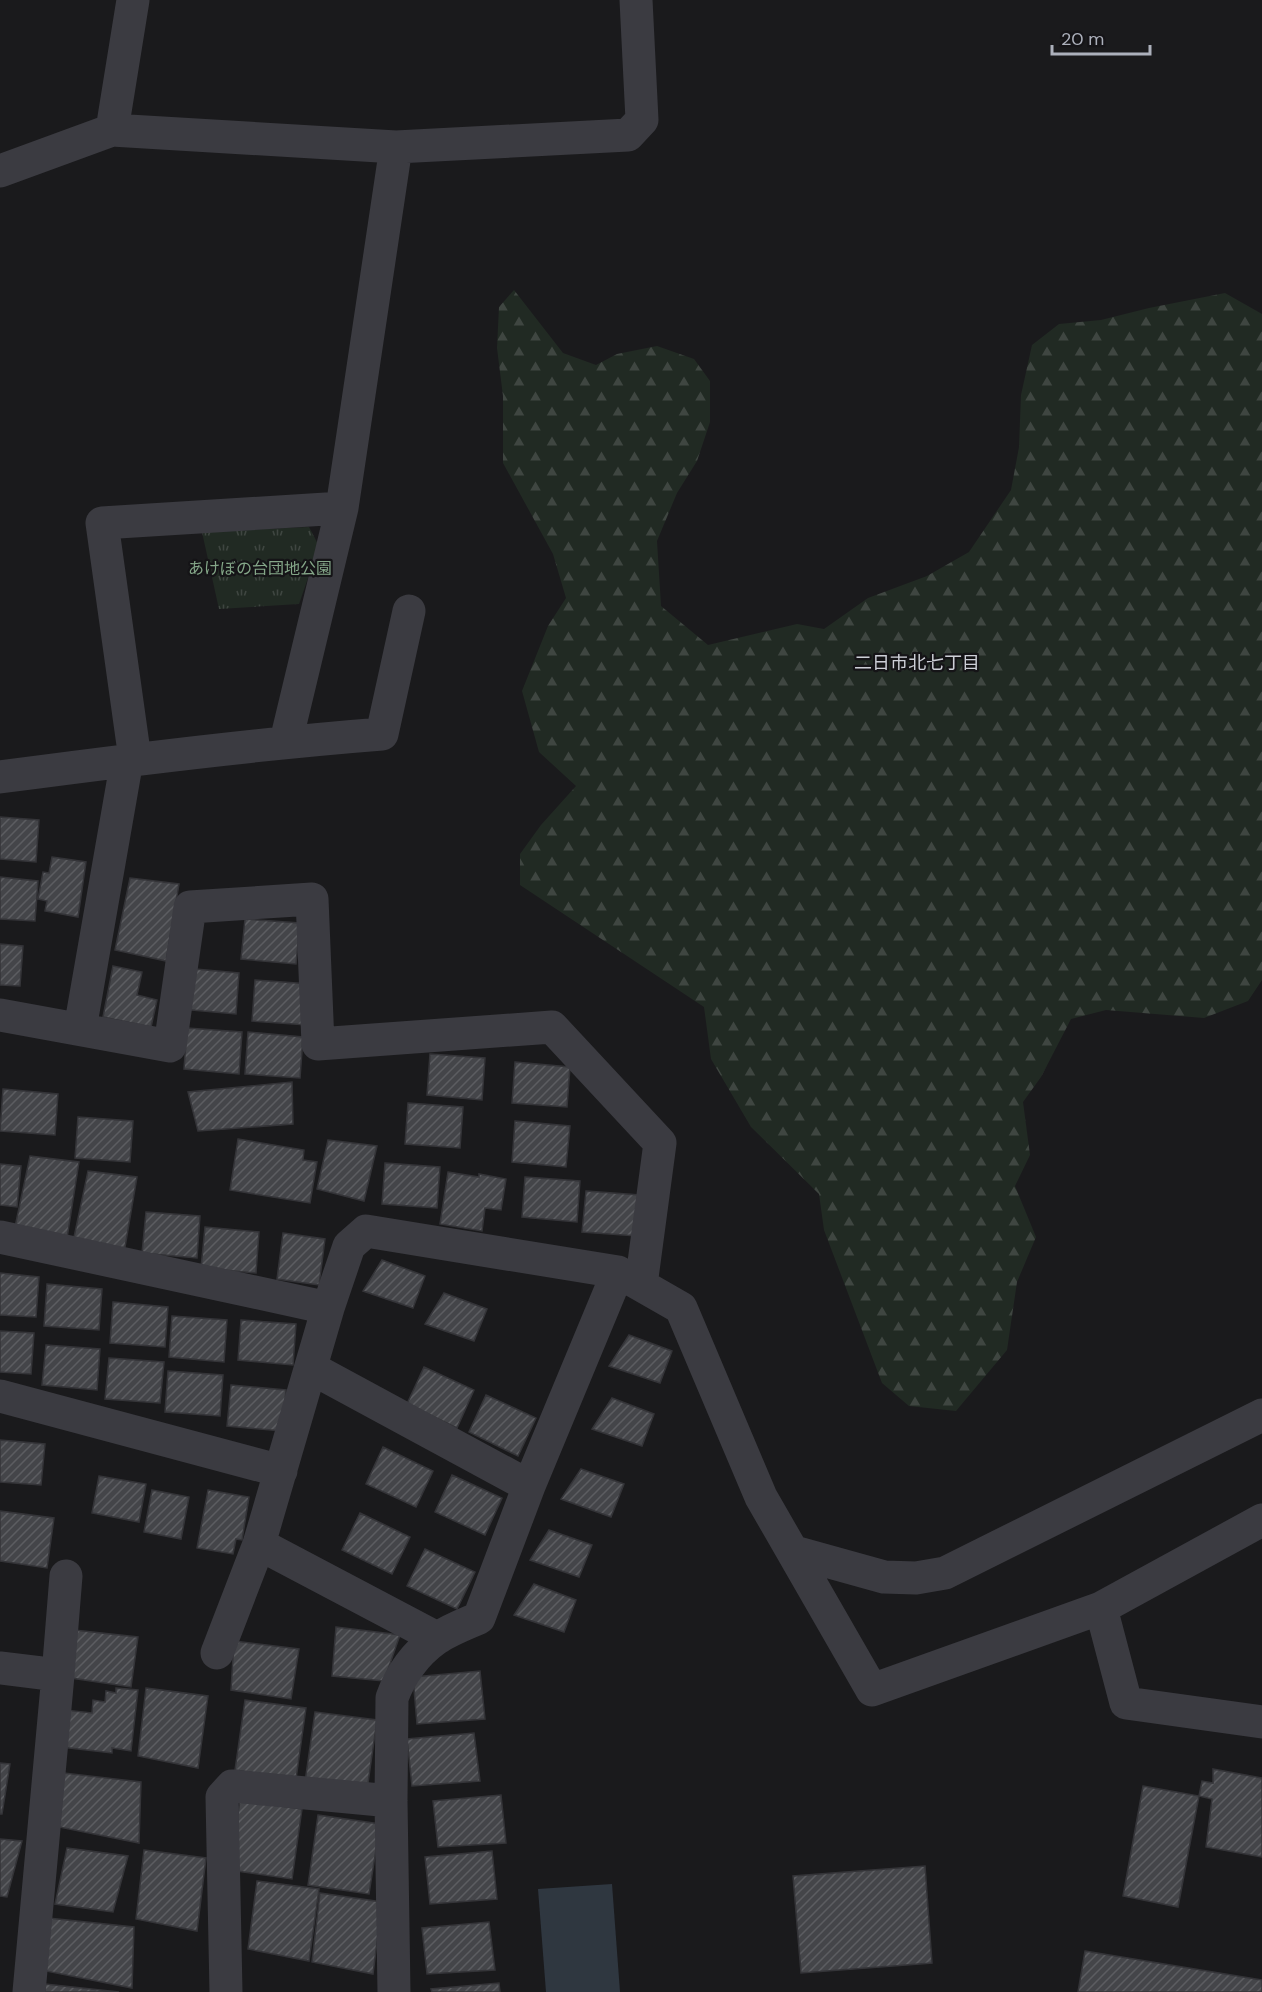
<svg xmlns="http://www.w3.org/2000/svg" width="1262" height="1992" font-family="'DM Sans','Noto Sans JP',sans-serif">
	<style>
		.forest { fill: url(#forest-firs) }
		.park { fill: url(#park-tufts) }
		.water { fill: #2f3740 }
		.building { fill: url(#building-hatch); stroke: #343438; stroke-width: 1.5 }
		.lines { fill: none; stroke-linecap: round; stroke-linejoin: round }
		.minor { stroke: #3b3b41; stroke-width: 33 }
		.labels { text-anchor: middle; dominant-baseline: central; stroke-width: 4.5; stroke-linejoin: round; paint-order: stroke }
		.park-label { font-size: 16px; fill: #84a688; stroke: #151417 }
		.neighbourhood-label { font-size: 18px; fill: #cdcfd7; stroke: #151417 }
	</style>
	<defs>
		<pattern id="forest-firs" width="22" height="20" patternUnits="userSpaceOnUse" patternTransform="scale(1.5)"><rect width="22" height="20" fill="#212a23"/><path d="M5 1l3.5 6h-7zM16 11l3.5 6h-7z" fill="#3f4641"/></pattern>
		<pattern id="park-tufts" width="24" height="20" patternUnits="userSpaceOnUse" patternTransform="scale(1.5)"><rect width="24" height="20" fill="#212a23"/><path d="M3 7l-1-3M5 7V3M7 7l1-3M15 17l-1-3M17 17v-4M19 17l1-3" fill="none" stroke="#3f4641"/></pattern>
		<pattern id="building-hatch" width="6" height="6" patternUnits="userSpaceOnUse" patternTransform="scale(1.5)"><rect width="6" height="6" fill="#444549"/><path d="M-1 1l2-2M0 6l6-6M5 7l2-2" fill="none" stroke="#5c5d61"/></pattern>
	</defs>
	<rect width="100%" height="100%" fill="#1a1a1c"/>
	<path class="forest" d="M514 290 563 353 596 365 617 354 657 346 694 359 710 381V422L697 461 677 493 657 541 661 606 708 645 797 624 824 629 868 598 927 576 969 552 1011 490 1019 447 1021 395 1032 345 1059 324 1101 320 1149 308 1225 293 1262 314V980L1248 1001 1204 1018 1106 1010 1071 1019 1041 1077 1023 1102 1030 1155 1015 1186 1036 1237 1017 1282 1007 1350 956 1411 909 1406 882 1383 824 1230 819 1194 751 1127 711 1059 704 1007 520 885V854L541 825 576 786 539 752 522 691 548 626 566 598 553 554 503 463V396L497 348 499 307Z"/>
	<path class="park" d="M309 527 319 546 299 604 219 609 202 532Z"/>
	<path class="water" d="M612 1884 620 1992H546L538 1889Z"/>
	<path class="building" d="M0 817 39 820 36 862 0 859Z
		M52 857 86 862 78 917 45 911 47 901 38 899 43 872 49 873Z
		M0 877 38 881 35 921 0 919Z
		M130 878 179 884 166 961 115 950Z
		M245 919 300 923 296 964 241 959Z
		M0 944 23 946 20 986 0 985Z
		M113 966 142 972 137 995 157 1000 151 1027 103 1017Z
		M184 968 239 973 236 1014 181 1009Z
		M255 980 310 984 307 1025 252 1021Z
		M187 1028 242 1032 239 1074 184 1069Z
		M248 1032 303 1037 300 1078 245 1074Z
		M430 1054 485 1058 482 1100 427 1095Z
		M515 1062 570 1067 567 1107 512 1103Z
		M292 1082 293 1124 198 1131 188 1092Z
		M3 1089 58 1094 55 1135 0 1131Z
		M408 1103 463 1107 460 1148 405 1144Z
		M78 1117 133 1121 130 1162 75 1158Z
		M515 1121 570 1126 566 1167 512 1162Z
		M238 1139 304 1150 303 1160 317 1162 310 1203 230 1190Z
		M328 1140 377 1146 364 1201 317 1189Z
		M30 1156 79 1162 67 1238 15 1227Z
		M385 1163 440 1167 437 1208 382 1204Z
		M0 1164 21 1166 17 1207 0 1205Z
		M88 1171 137 1177 124 1253 73 1242Z
		M448 1172 479 1177V1174L506 1179 501 1210 485 1208 482 1231 440 1224Z
		M525 1177 580 1181 577 1222 522 1217Z
		M586 1191 640 1195 637 1236 582 1232Z
		M146 1212 200 1216 197 1258 142 1253Z
		M205 1227 259 1232 256 1273 201 1268Z
		M283 1233 325 1239 319 1285 277 1279Z
		M382 1260 425 1276 413 1308 363 1291Z
		M0 1273 39 1277 36 1317 0 1315Z
		M47 1284 102 1289 99 1330 44 1326Z
		M444 1293 487 1309 474 1341 425 1324Z
		M113 1302 168 1307 165 1347 110 1343Z
		M172 1316 227 1320 224 1362 169 1357Z
		M241 1320 296 1324 293 1365 238 1360Z
		M0 1331 34 1333 31 1374 0 1372Z
		M629 1335 672 1351 660 1383 609 1366Z
		M46 1345 100 1349 97 1390 42 1385Z
		M109 1358 164 1362 160 1403 105 1399Z
		M424 1367 474 1390 457 1428 407 1404Z
		M168 1371 223 1375 220 1416 165 1412Z
		M231 1385 286 1390 282 1431 227 1426Z
		M486 1395 536 1418 518 1456 469 1432Z
		M612 1398 654 1414 642 1446 592 1429Z
		M0 1440 45 1444 41 1485 0 1482Z
		M383 1447 433 1471 416 1507 366 1484Z
		M581 1469 624 1484 611 1517 561 1499Z
		M452 1475 502 1498 485 1535 435 1512Z
		M99 1476 146 1484 139 1522 92 1513Z
		M152 1490 189 1497 181 1539 144 1532Z
		M208 1490 249 1497 242 1540 236 1539 233 1554 197 1548Z
		M0 1511 54 1518 47 1568 0 1561Z
		M360 1513 410 1537 392 1574 342 1550Z
		M549 1530 592 1545 579 1577 530 1560Z
		M425 1549 475 1572 457 1609 407 1586Z
		M534 1584 576 1600 564 1632 514 1615Z
		M336 1627 400 1635 384 1681 332 1676Z
		M74 1630 138 1637 131 1687 71 1678Z
		M234 1641 299 1649 291 1699 231 1690Z
		M480 1671 485 1719 417 1724 413 1677Z
		M116 1688 138 1690 131 1751 112 1748V1753L61 1747 65 1710 92 1713 93 1700 105 1702 106 1691 116 1693Z
		M146 1688 208 1696 198 1768 138 1756Z
		M245 1700 306 1708 296 1779 235 1770Z
		M315 1712 377 1720 367 1790 305 1782Z
		M474 1733 480 1781 412 1786 407 1739Z
		M0 1763 10 1764 2 1814H0Z
		M1213 1769 1262 1778V1857L1206 1847 1212 1799 1199 1796 1202 1781 1213 1783Z
		M55 1772 141 1782 139 1843 54 1826Z
		M1143 1786 1199 1796 1178 1907 1123 1896Z
		M501 1795 506 1843 438 1847 433 1801Z
		M240 1800 302 1809 292 1879 230 1870Z
		M318 1815 380 1824 369 1894 308 1885Z
		M0 1839 22 1841 7 1897 0 1896Z
		M67 1848 128 1856 113 1912 55 1904Z
		M144 1850 206 1858 197 1931 136 1919Z
		M492 1851 497 1899 430 1904 425 1857Z
		M925 1866 932 1963 801 1973 793 1876Z
		M257 1881 319 1889 309 1961 248 1949Z
		M320 1893 382 1902 373 1974 312 1962Z
		M48 1918 134 1927 132 1988 46 1971Z
		M489 1922 495 1970 427 1974 422 1928Z
		M1085 1951 1262 1980V1992H1078Z
		M499 1983 500 1992H432L431 1989Z
		M45 1984 119 1992H45Z"/>
	<g class="lines">
		<path class="minor" d="M112 130 133 0
			M0 171 112 130 396 147 628 135 642 120 636 0
			M286 741 342 508 396 147
			M135 759 102 523 342 508
			M0 777C127 760 254 744 382 734L409 611
			M0 1015 170 1046 190 907 312 899 318 1044 552 1027 660 1143 641 1285
			M80 1029 127 760
			M0 1237 328 1308 349 1246 366 1231 618 1272 681 1308 761 1497 872 1690 1101 1608 1262 1520
			M311 1368 529 1486
			M0 1396 281 1471
			M259 1544 437 1638
			M794 1552 884 1577 916 1578 945 1573 1262 1415
			M1101 1608 1126 1703 1262 1722
			M217 1653 259 1544 328 1308
			M0 1668 58 1675 29 1992
			M58 1675 66 1576
			M226 1992 222 1797 232 1786 391 1801
			M394 1992 391 1801 392 1698C400 1675 416 1653 436 1639 449 1630 465 1624 479 1618L529 1486 618 1272"/>
	</g>
	<g class="labels">
		<g class="park-label">
			<text x="260" y="568">あけぼの台団地公園</text>
		</g>
		<g class="neighbourhood-label">
			<text x="917" y="663">二日市北七丁目</text>
		</g>
	</g>
	<path d="M1052 45v9h98v-9" fill="none" stroke="#acb0bb" stroke-width="3"/>
	<text x="1061" y="45" font-size="18" fill="#acb0bb" stroke="#151417" stroke-width="4.5" paint-order="stroke">20 m</text>
</svg>
